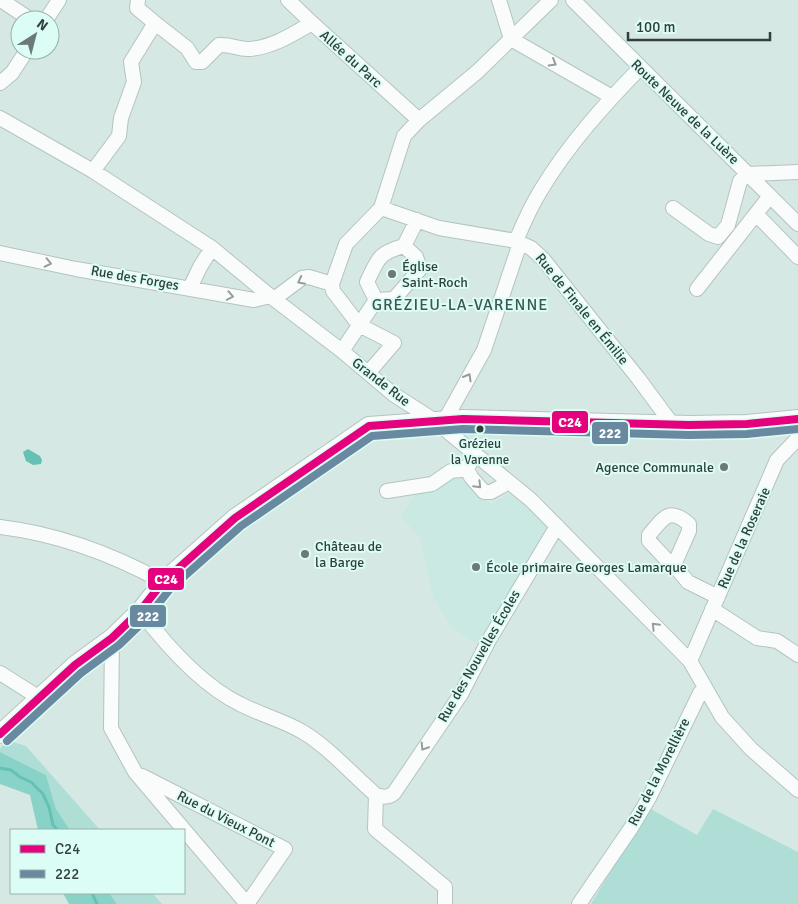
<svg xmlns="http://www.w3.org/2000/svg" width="798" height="904" font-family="Signika,sans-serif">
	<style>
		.built { fill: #c9e9e2 }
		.green { fill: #aeded5 }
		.forest { fill: #88d2c7 }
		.water { fill: #65c1b4 }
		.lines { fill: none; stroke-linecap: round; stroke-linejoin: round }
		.stream { stroke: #65c1b4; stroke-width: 3 }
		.minor-casing { stroke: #b5c3c0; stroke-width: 16 }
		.major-casing { stroke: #b5c3c0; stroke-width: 20 }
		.minor { stroke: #f9fcfb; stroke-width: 14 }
		.major { stroke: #f9fcfb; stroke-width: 18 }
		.bus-1-casing { stroke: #dcfdf6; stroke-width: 11 }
		.bus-2-casing { stroke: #dcfdf6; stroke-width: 11 }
		.bus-1 { stroke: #e5007d; stroke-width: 8 }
		.bus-2 { stroke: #6989a0; stroke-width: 8 }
		.oneway { stroke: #969e9c }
		.poi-dot { fill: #6b7a77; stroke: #dcfdf6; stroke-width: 2 }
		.bus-dot { fill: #323f3c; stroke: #dcfdf6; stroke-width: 2 }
		.labels { text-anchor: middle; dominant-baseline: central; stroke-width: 4; stroke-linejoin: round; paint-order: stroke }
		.bus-label { font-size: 13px; fill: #323f3c; stroke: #dcfdf6 }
		.street-label { font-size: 14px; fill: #323f3c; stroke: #dcfdf6 }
		.poi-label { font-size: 14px; fill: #323f3c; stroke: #dcfdf6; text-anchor: start }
		.quarter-label { font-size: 16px; letter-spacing: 1px; fill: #3b5752; stroke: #dcfdf6 }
		.line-badge { stroke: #dcfdf6; stroke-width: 2 }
		.badge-label { font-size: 14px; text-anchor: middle; font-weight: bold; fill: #fff }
	</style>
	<rect width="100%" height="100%" fill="#d6e8e4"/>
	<path class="built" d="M454 472 491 504 515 491 550 526 478 644 451 627 433 596 420 538 401 516 418 490Z"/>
	<path class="green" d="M7 740 26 746 100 830H70L56 809 46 775 0 752V749Z
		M649 808 697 835 713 809 798 852V904H591Z
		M109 893H152L162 904H117Z"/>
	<path class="forest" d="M0 752 46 775 56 809 70 830H38L30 795 0 784Z
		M63 893H109L117 904H69Z"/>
	<path class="water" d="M28 449 40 456 42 460 41 464 33 465 26 461 23 452Z"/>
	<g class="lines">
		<path class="stream" d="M0 768 11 770 20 777 31 782 43 794 49 807 53 825 58 830
			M92 893 97 904"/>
		<g class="minor-casing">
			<path id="minor" d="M1 0 31 20
				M288 0 312 23
				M499 0 511 39
				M573 0 798 224
				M46 20 59 0
				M155 23 187 48 196 62H202L219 45C232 44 238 50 250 49 273 47 293 34 312 23L419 120
				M511 39 612 97
				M0 83 12 73 27 50
				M0 118 93 171 212 248 270 296 342 351 393 394 435 421 531 500 690 661 722 717 751 749 798 790
				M93 171 119 136 121 118 134 82 131 62 155 23 137 8 138 0
				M381 208 439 228 516 241 531 248 543 259 638 378 672 424
				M673 208 709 234 718 237 728 225 740 181 748 174 798 172
				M756 214 798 257
				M516 241C523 224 531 206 541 190 568 145 604 105 640 68
				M404 246 416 257 420 269 394 299 376 300 367 282C378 259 378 253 404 246Z
				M404 246 417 220
				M0 253 76 269 254 300 270 296
				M332 284 346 244 381 208 404 136 419 120 477 72 551 0
				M332 284 333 291 359 325 394 343 369 372
				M190 288 200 267 212 248
				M697 289 770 196
				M274 299 302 278 309 277 332 284
				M342 351 376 300
				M445 420 484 350 520 243
				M472 459 467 469 471 477 484 492H491L509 482
				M387 491 432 484 451 471 461 470 469 465
				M0 527C58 534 112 554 163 582
				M674 565 666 559 649 541V535C663 519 668 506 689 524V531L674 565 688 582 718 597
				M712 609 757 638 777 641 798 655
				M140 611C166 645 201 685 240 704 261 715 283 720 303 732 328 747 353 775 376 795 383 797 388 798 394 793L461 694 489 640 557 526
				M112 638 111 728 135 772 247 904
				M690 661 777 460 798 438
				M0 673 38 697
				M142 776 285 849 247 904
				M376 795 375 829 445 887V904
				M579 904 631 828 649 798 700 693 704 688"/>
		</g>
		<g class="major-casing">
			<path id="major" d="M0 734 75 665 112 638 140 611 163 582 235 518 369 426 463 419 689 425 747 424 798 419"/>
		</g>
		<use href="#minor" class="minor"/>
		<use href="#major" class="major"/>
		<g class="bus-1-casing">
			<path id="bus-1" d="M0 734 75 665 112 638 140 611 163 582 235 518 369 426 463 419 689 425 747 424 798 419"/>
		</g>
		<g class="bus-2-casing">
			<path id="bus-2" d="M7 741 81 673 119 645 147 618 170 589 241 526 372 436 463 429 689 435 747 434 798 429"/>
		</g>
		<use href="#bus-1" class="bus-1"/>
		<use href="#bus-2" class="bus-2"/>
	</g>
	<defs><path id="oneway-chevron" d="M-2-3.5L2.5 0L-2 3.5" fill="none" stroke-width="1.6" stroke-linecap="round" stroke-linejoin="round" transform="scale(1.25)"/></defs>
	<g class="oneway">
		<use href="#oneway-chevron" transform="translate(553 63) rotate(30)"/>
		<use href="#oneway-chevron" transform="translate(48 263) rotate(12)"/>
		<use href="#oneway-chevron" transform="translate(301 281) rotate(153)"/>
		<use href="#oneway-chevron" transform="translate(230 296) rotate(11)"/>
		<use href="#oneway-chevron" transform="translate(468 377) rotate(-60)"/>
		<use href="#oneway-chevron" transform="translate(478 485) rotate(46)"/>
		<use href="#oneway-chevron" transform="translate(655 626) rotate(-134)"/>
		<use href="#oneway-chevron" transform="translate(424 747) rotate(123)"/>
	</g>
	<g class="poi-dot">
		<circle cx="392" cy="274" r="5"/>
		<circle cx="724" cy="467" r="5"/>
		<circle cx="305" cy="554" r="5"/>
		<circle cx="476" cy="567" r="5"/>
	</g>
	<circle class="bus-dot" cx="480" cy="429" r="4.5"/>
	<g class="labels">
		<g class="bus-label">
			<text x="480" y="444">Grézieu<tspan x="480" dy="16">la Varenne</tspan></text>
		</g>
		<g class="street-label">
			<text transform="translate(351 59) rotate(42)">Allée du Parc</text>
			<text transform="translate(685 112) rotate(44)">Route Neuve de la Luère</text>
			<text transform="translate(135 278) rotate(10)">Rue des Forges</text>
			<text transform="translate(582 309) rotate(51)">Rue de Finale en Émilie</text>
			<text transform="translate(381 382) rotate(38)">Grande Rue</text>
			<text transform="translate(744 538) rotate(-66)">Rue de la Roseraie</text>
			<text transform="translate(479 656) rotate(-60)">Rue des Nouvelles Écoles</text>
			<text transform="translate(659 772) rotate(-63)">Rue de la Morellière</text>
			<text transform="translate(226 819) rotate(27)">Rue du Vieux Pont</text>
		</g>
		<g class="poi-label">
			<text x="402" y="266">Église<tspan x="402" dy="16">Saint-Roch</tspan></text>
			<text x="714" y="467" text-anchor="end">Agence Communale</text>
			<text x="315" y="546">Château de<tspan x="315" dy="16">la Barge</tspan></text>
			<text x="486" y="567">École primaire Georges Lamarque</text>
		</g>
		<g class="quarter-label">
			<text x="460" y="305">GRÉZIEU-LA-VARENNE</text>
		</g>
	</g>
	<g class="line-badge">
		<rect x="551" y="410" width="38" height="24" rx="5" fill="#e5007d"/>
		<rect x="591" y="421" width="38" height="24" rx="5" fill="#6989a0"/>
		<rect x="147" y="567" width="38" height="24" rx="5" fill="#e5007d"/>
		<rect x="129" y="604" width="38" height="24" rx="5" fill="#6989a0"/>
	</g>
	<g class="badge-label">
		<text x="570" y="427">C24</text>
		<text x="610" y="438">222</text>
		<text x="166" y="584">C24</text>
		<text x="148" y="621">222</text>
	</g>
	<rect x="10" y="829" width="175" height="65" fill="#dcfdf6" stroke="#98b1ac"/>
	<rect x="20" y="845" width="25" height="8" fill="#e5007d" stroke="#98b1ac"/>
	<text x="55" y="854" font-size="15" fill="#323f3c">C24</text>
	<rect x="20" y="870" width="25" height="8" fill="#6989a0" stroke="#98b1ac"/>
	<text x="55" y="879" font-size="15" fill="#323f3c">222</text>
	<g transform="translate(35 35) rotate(36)"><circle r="24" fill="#dcfdf6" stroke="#98b1ac"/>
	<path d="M0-4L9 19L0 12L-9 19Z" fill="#6b7a77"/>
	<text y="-8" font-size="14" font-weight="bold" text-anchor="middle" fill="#323f3c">N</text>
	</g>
	<path d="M628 32v8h142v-8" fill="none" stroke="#323f3c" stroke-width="2.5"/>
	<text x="636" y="32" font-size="15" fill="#323f3c" stroke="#dcfdf6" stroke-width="4" paint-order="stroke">100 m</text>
</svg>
